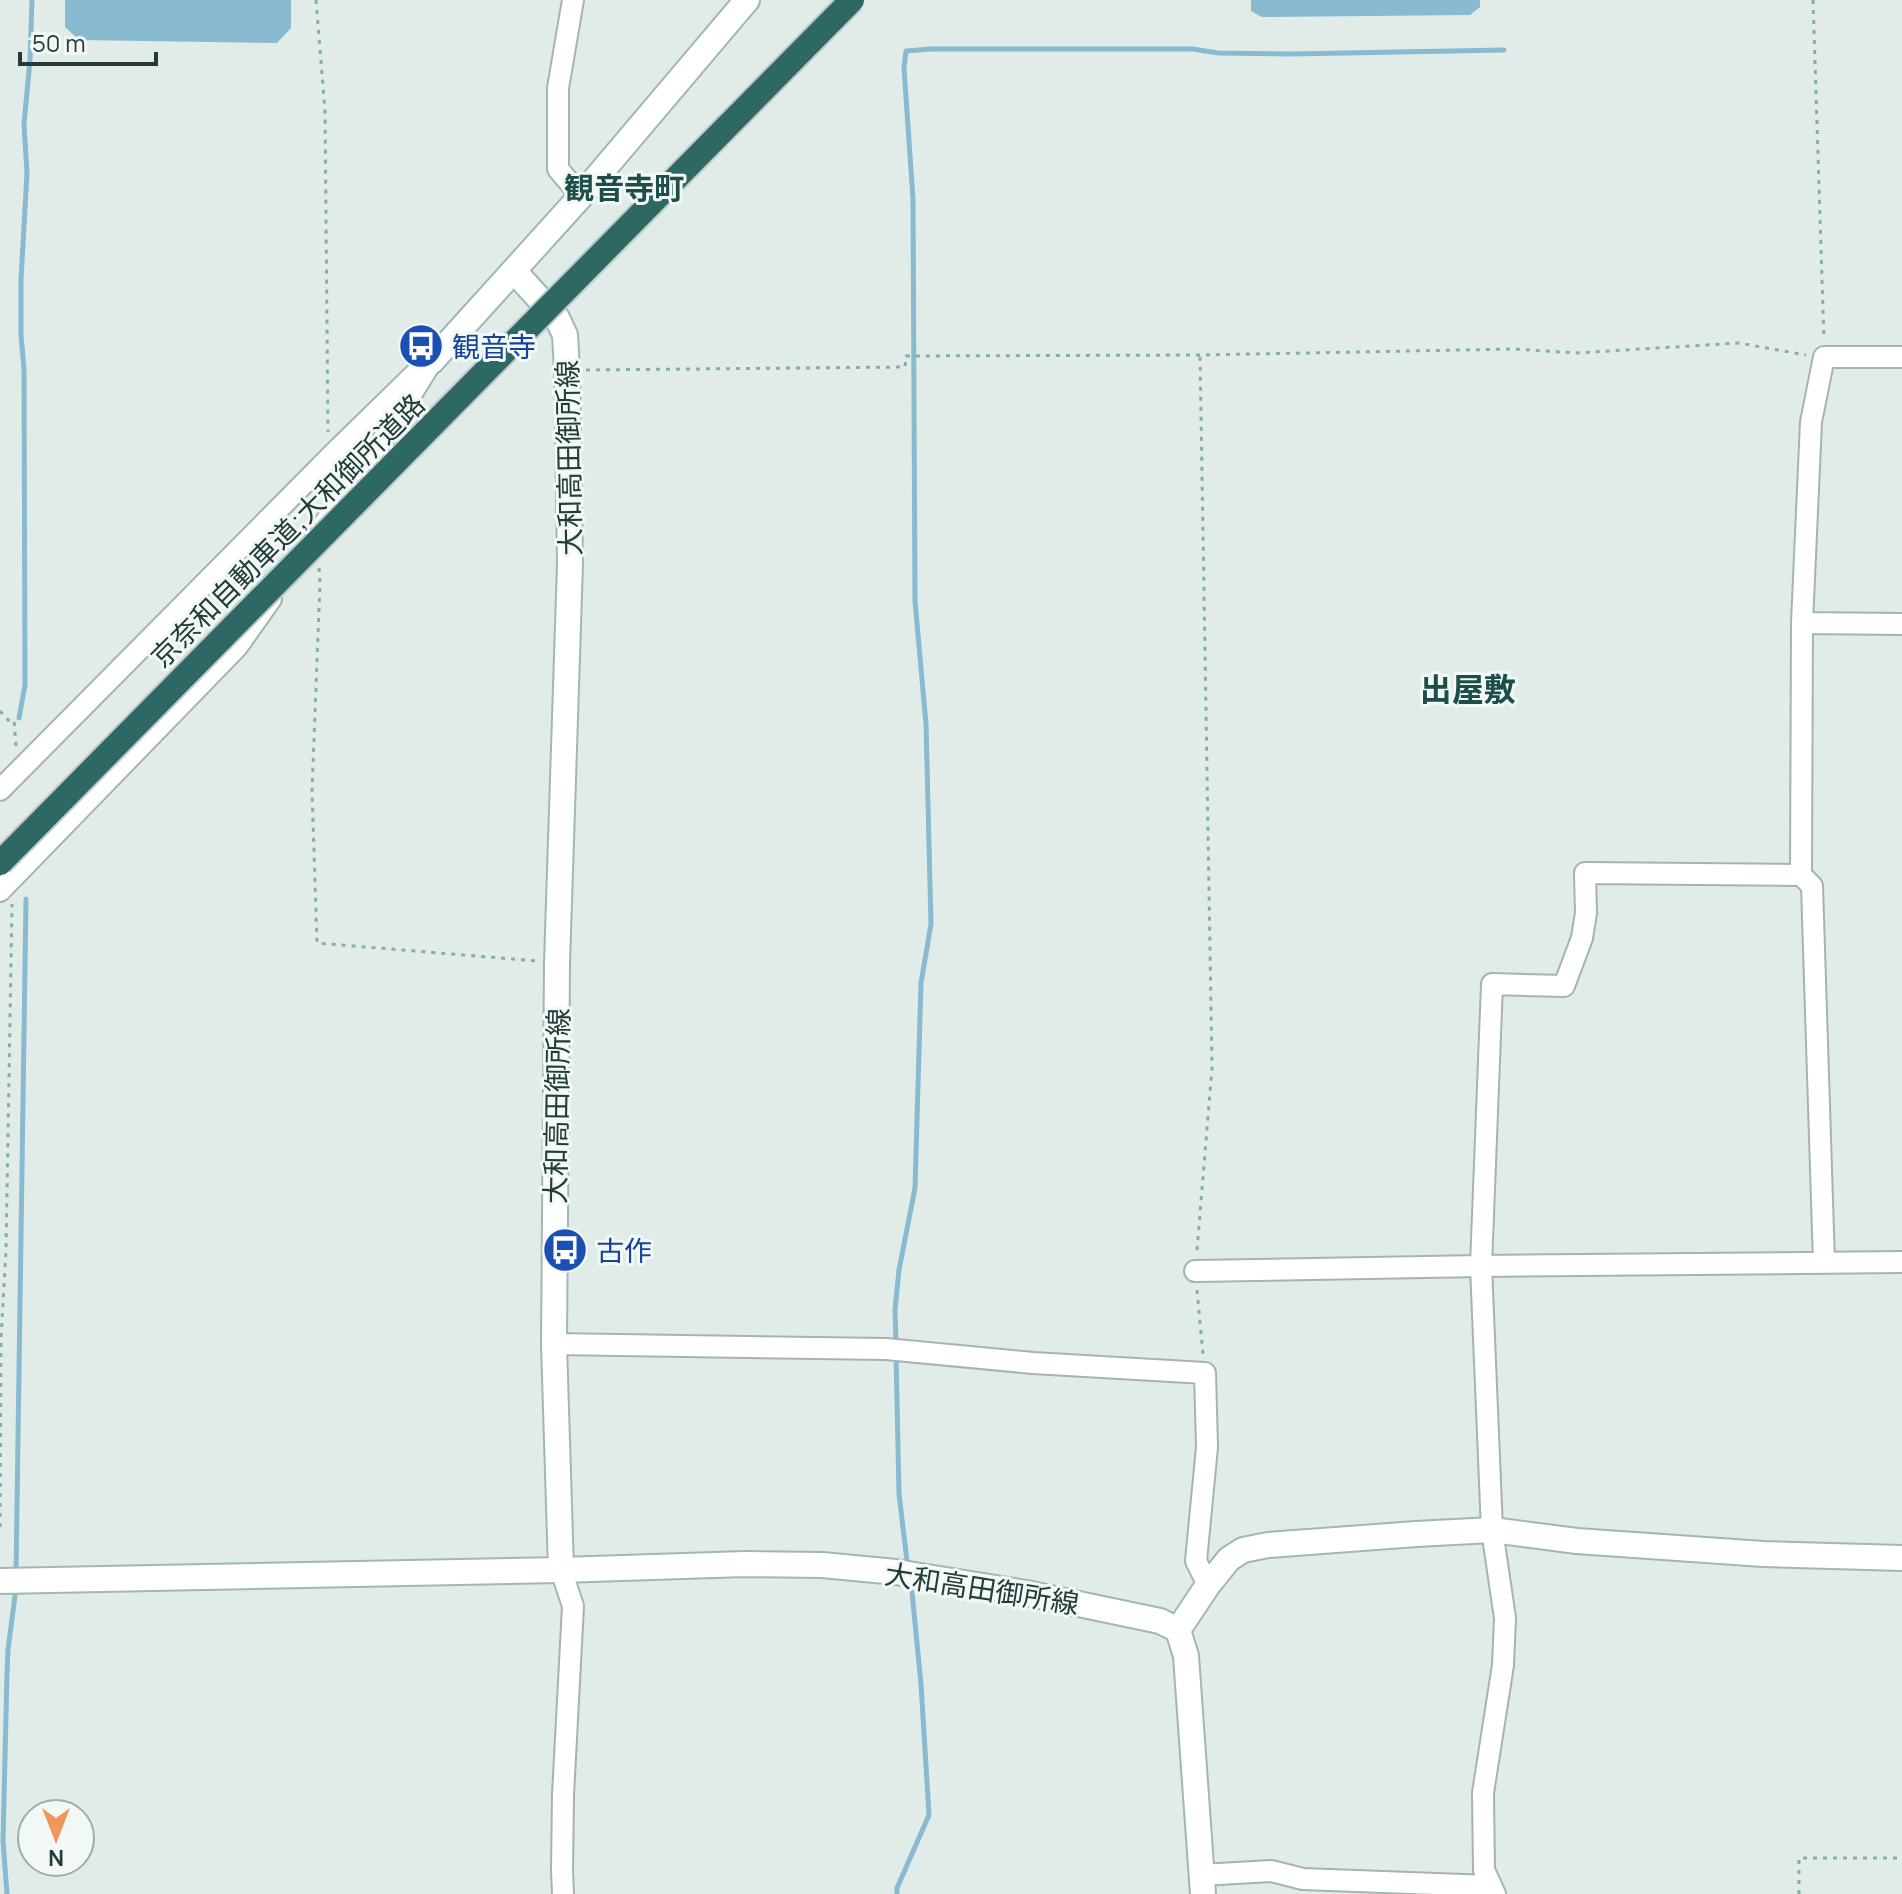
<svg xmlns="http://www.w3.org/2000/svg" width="1902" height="1894" font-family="Manrope,'Noto Sans JP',sans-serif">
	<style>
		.water { fill: #8abad0 }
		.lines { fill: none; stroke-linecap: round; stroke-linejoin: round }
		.stream { stroke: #8abad0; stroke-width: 5 }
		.street-casing { stroke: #a4b4b1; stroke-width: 24 }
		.secondary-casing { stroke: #a0b7b3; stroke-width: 28 }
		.path { stroke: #82afa8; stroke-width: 3; stroke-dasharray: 4 6; stroke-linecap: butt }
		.street { stroke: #fff; stroke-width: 20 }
		.secondary { stroke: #fff; stroke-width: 24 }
		.highway-bridge-casing { stroke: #c1c8c8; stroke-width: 28; stroke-linecap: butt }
		.highway-bridge { stroke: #2e6865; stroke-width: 24 }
		.labels { text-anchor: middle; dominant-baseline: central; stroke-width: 6; stroke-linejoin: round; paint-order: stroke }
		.transit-label { font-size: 28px; fill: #164399; stroke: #f2f8f6; text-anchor: start }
		.street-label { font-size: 28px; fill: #223c39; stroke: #f2f8f6 }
		.neighbourhood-label { font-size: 30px; font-weight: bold; fill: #1e4e4a; stroke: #f2f8f6 }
		.quarter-label { font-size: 32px; font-weight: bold; fill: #1e4e4a; stroke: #f2f8f6 }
	</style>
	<rect width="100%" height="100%" fill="#e1ece9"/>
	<path class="water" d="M65 0H291V28L277 43 79 40 65 27Z
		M1251 0H1480V7L1470 15 1262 17 1251 11Z"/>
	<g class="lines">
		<path class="stream" d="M19 718 25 685 24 369 21 335V280L27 173 24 124 30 60 32 0
			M896 1344 895 1310 899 1270 915 1188 921 983 931 924 926 724 915 601 913 199 904 68 906 51 931 49H1193L1218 53 1292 54 1504 50
			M896 1354 899 1494 907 1561
			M16 1574 26 899
			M7 1894 3 1841 7 1674 8 1650 16 1588
			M897 1894V1888L929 1815 921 1684 912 1592"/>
		<g class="street-casing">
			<path id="street" d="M573 0 558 88V169L581 196
				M324 524 386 435 432 361
				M1802 623 1902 624
				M0 790 334 453 416 373
				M0 891 237 647 271 599
				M1824 1263 1812 886 1801 875 1802 623 1811 422 1824 357H1902
				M1195 1271 1481 1266 1902 1262
				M554 1344 886 1349 1033 1363 1205 1373 1207 1447 1196 1561 1208 1585
				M561 1570 573 1606 563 1795 562 1870 563 1894
				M1201 1875 1271 1871 1303 1879 1490 1886
				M1495 1894 1484 1870 1483 1793 1503 1665 1505 1618 1492 1530 1481 1266 1492 984 1564 986 1582 938 1586 913 1585 873 1801 875"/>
		</g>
		<g class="secondary-casing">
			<path id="secondary" d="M514 271 557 318 565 335 567 370 570 564 557 963 554 1344 561 1570
				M432 361 581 196 747 0
				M0 1581 561 1570 745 1564 822 1565 896 1572 1026 1593 1160 1621 1178 1630 1186 1656 1203 1894
				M1178 1630 1208 1585 1229 1559 1243 1550 1268 1545 1416 1534 1492 1530 1577 1541 1763 1554 1902 1558"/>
		</g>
		<path class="path" d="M316 0 325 111 328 432
			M1813 0 1824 340
			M586 370 905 367 906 356 1200 355 1514 349 1576 353 1739 343 1806 355
			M319 568 320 583 312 791 317 943 537 961
			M0 711 8 720H14L16 746
			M1197 1250 1212 1068 1200 355
			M1197 1290 1203 1354
			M0 1527 1 1338 6 1251 12 904
			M1799 1894V1858H1902"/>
		<use href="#street" class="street"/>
		<use href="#secondary" class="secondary"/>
		<g class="highway-bridge-casing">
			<path id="highway-bridge" d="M0 863 852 0"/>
		</g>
		<use href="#highway-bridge" class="highway-bridge"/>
	</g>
	<defs>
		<g id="bus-disc" transform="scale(2.3)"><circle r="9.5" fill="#1a4fb4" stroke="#f2f8f6"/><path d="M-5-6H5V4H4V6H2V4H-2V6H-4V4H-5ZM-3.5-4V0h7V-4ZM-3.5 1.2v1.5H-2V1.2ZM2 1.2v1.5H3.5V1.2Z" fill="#fff"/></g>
	</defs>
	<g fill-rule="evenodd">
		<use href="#bus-disc" x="421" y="346"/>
		<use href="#bus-disc" x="565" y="1250"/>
	</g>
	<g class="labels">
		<g class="transit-label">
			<text x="452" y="346">観音寺</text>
			<text x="596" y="1250">古作</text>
		</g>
		<g class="street-label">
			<text transform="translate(568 458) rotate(-91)">大和高田御所線</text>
			<text transform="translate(287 530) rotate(-45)">京奈和自動車道;大和御所道路</text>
			<text transform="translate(556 1106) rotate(-89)">大和高田御所線</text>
			<text transform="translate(982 1588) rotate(9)">大和高田御所線</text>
		</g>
		<g class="neighbourhood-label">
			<text x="624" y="187">観音寺町</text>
		</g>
		<g class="quarter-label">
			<text x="1468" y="689">出屋敷</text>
		</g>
	</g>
	<g transform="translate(56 1838) rotate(180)"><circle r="38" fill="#f2f8f6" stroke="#9fadaa" stroke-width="2"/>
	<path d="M0-6L14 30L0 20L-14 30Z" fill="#f0975b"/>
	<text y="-12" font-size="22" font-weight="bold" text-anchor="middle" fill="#223c39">N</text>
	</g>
	<path d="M20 52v12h136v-12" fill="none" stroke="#223c39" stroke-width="4"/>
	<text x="32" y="52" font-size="24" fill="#223c39" stroke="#f2f8f6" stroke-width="6" paint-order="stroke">50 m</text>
</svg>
